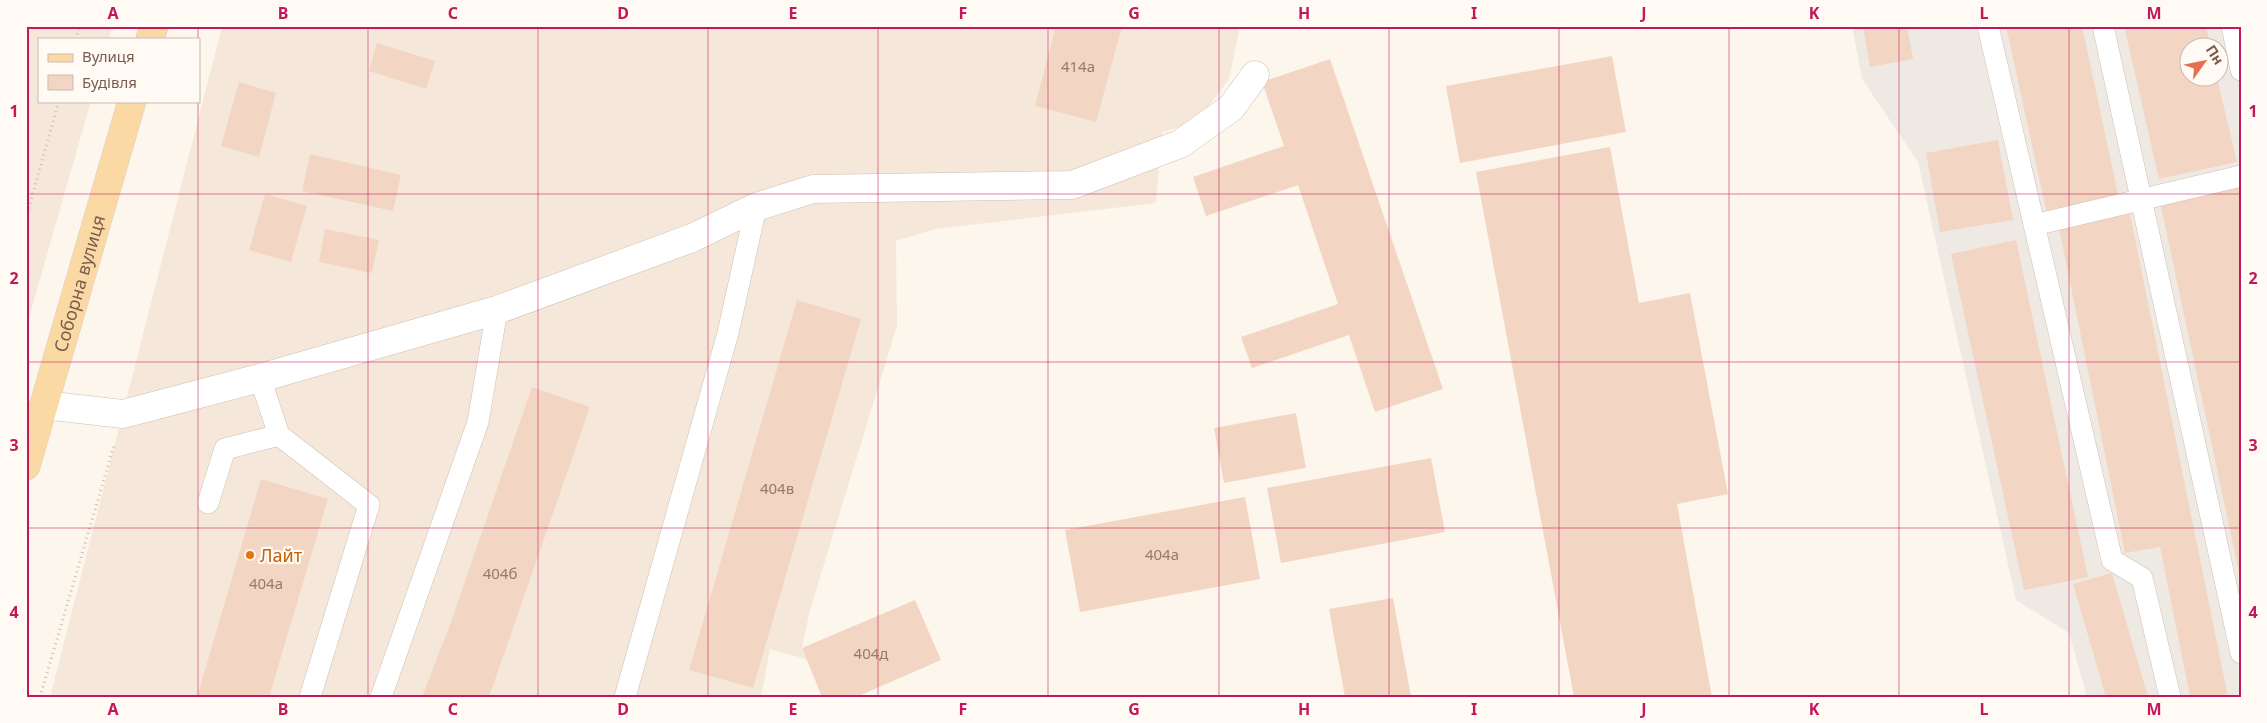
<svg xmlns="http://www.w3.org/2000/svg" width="2267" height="723" font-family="'Noto Sans',sans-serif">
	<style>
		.residential { fill: #f5e8da }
		.industrial { fill: #efe9e4; fill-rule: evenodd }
		.building { fill: #f3d5c3 }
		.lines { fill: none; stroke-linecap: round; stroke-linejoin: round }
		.lane-casing { stroke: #d1beb0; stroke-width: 22 }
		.street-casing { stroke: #d1beb0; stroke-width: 29 }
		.primary-casing { stroke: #dad1cd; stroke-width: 29 }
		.path { stroke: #d9b8a5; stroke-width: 3; stroke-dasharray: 1 4; stroke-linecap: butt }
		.lane { stroke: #fff; stroke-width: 21 }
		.street { stroke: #fff; stroke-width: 28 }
		.primary { stroke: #fbd9a5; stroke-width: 28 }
		.grid { fill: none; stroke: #c2185b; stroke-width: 1; stroke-opacity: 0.55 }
		.food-dot { fill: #e8710a; stroke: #fffaf3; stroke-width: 2 }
		.labels { text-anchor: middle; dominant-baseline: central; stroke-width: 4.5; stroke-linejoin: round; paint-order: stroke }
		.number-label { font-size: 15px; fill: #987a6a }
		.street-label { font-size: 18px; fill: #7a5c4d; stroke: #fffaf3 }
		.food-label { font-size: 18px; fill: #c56008; stroke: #fffaf3; text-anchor: start }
		.neatline { fill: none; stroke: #c2185b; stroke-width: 2 }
		.grid-label { font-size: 16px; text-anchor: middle; font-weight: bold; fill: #c2185b }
	</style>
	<rect width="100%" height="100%" fill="#fdf6ec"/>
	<path class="residential" d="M26 26H112L109 39H39V101H91L26 328Z
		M222 26H1240L1229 79 1196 123 1162 132 1156 203 935 229 896 241 897 326 810 610 802 648 806 659 770 649 761 697H50Z"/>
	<path class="industrial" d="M1852 26H2241V697H2087L2069 633 2016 600 1918 162 1862 79ZM2190 48H2220V78H2190Z"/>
	<path class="building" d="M1056 26H1122L1096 122 1035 106Z
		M1863 26H1907L1913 59 1870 67Z
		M2006 26H2082L2119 199 2047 214Z
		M2124 26H2206L2211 48H2190V78H2217L2237 162 2159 179Z
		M377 43 435 61 426 89 369 71Z
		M1612 56 1626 132 1460 163 1446 86Z
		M1330 59 1443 389 1375 412 1349 335 1252 368 1241 337 1338 304 1298 185 1206 216 1193 177 1284 146 1262 82Z
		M239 82 276 93 259 157 221 146Z
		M1998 140 2013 220 1940 232 1926 153Z
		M1610 147 1639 303 1690 293 1728 494 1677 504 1712 697H1574L1476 172Z
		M310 154 401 175 393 211 302 191Z
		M2240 186 2241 190 2240 577 2160 202Z
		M265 194 307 206 291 262 249 250Z
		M2130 214 2228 697H2190L2160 547 2125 553 2059 228Z
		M325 229 379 240 372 273 319 262Z
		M2016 240 2088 577 2024 590 1951 254Z
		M797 300 861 319 753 688 689 670Z
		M532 387 590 407 489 697H422L451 622Z
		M1296 413 1306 468 1224 483 1214 428Z
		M1431 458 1445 532 1281 563 1267 488Z
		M261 479 328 499 269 697H197Z
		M1245 497 1260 579 1080 612 1065 530Z
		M2112 573 2148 697H2106L2073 584Z
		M1393 598 1411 697H1345L1329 609Z
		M915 600 941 660 856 697H822L802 648Z"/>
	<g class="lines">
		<g class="lane-casing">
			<path id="lane" d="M1988 26 2112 560 2142 578 2170 697
				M2103 26 2241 653
				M2232 26 2241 70
				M2034 225 2241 176
				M260 378 279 435 369 505 310 697
				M208 503 225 449 279 435
				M381 697 478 422 497 310
				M625 697 728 333 756 207"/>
		</g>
		<g class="street-casing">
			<path id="street" d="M44 405 123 414 260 378 497 310 692 238 756 207 813 189 1072 185 1180 144 1231 108 1255 75"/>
		</g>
		<g class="primary-casing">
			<g id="primary">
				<path d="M150 39 154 26"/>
				<path id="s1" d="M26 466 132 101"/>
			</g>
		</g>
		<path class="path" d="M76 39 80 26
			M26 218 59 101
			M40 697 114 445"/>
		<use href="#lane" class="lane"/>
		<use href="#street" class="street"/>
		<use href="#primary" class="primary"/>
	</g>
	<path class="grid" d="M198 26V39M368 26V697M538 26V697M708 26V697M878 26V697M1048 26V697M1219 26V697M1389 26V697M1559 26V697M1729 26V697M1899 26V697M2069 26V697M198 101V697M26 194H2241M26 362H2241M26 528H2241"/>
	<circle class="food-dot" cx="250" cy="555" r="5"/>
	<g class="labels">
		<g class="number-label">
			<text x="1078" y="66">414а</text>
			<text x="777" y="488">404в</text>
			<text x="1162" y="554">404а</text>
			<text x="500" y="573">404б</text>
			<text x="266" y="583">404а</text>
			<text x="871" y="653">404д</text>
		</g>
		<g class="street-label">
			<text stroke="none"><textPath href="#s1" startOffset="190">Соборна вулиця</textPath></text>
		</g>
		<g class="food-label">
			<text x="260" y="555">Лайт</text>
		</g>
	</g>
	<rect width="2267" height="723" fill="none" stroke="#fffaf3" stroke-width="55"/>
	<rect x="38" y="38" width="162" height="65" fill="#fffaf3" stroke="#cabbb1"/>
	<rect x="48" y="54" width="25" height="8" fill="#fbd9a5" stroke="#cabbb1"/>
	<text x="82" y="62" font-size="15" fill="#7a5c4d">Вулиця</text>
	<rect x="48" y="75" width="25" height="15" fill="#f3d5c3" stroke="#cabbb1"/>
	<text x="82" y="88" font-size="15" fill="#7a5c4d">Будівля</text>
	<g transform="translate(2204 62) rotate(57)"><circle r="24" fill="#fffaf3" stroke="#cabbb1"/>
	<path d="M0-4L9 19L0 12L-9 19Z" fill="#e76f51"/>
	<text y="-8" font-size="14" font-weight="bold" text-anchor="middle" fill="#7a5c4d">Пн</text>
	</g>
	<rect x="28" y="28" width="2212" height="668" class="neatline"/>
	<g class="grid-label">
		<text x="113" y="19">A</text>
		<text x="283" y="19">B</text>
		<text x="453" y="19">C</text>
		<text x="623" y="19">D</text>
		<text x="793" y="19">E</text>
		<text x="963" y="19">F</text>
		<text x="1134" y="19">G</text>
		<text x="1304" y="19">H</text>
		<text x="1474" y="19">I</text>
		<text x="1644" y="19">J</text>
		<text x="1814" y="19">K</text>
		<text x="1984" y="19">L</text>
		<text x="2154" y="19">M</text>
		<text x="14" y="117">1</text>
		<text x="2253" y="117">1</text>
		<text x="14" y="284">2</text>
		<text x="2253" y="284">2</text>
		<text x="14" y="451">3</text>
		<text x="2253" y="451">3</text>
		<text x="14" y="618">4</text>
		<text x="2253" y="618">4</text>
		<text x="113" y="715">A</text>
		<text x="283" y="715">B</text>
		<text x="453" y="715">C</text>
		<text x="623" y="715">D</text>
		<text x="793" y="715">E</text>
		<text x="963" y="715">F</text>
		<text x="1134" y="715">G</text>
		<text x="1304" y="715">H</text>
		<text x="1474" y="715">I</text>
		<text x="1644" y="715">J</text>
		<text x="1814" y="715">K</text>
		<text x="1984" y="715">L</text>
		<text x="2154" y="715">M</text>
	</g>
</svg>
